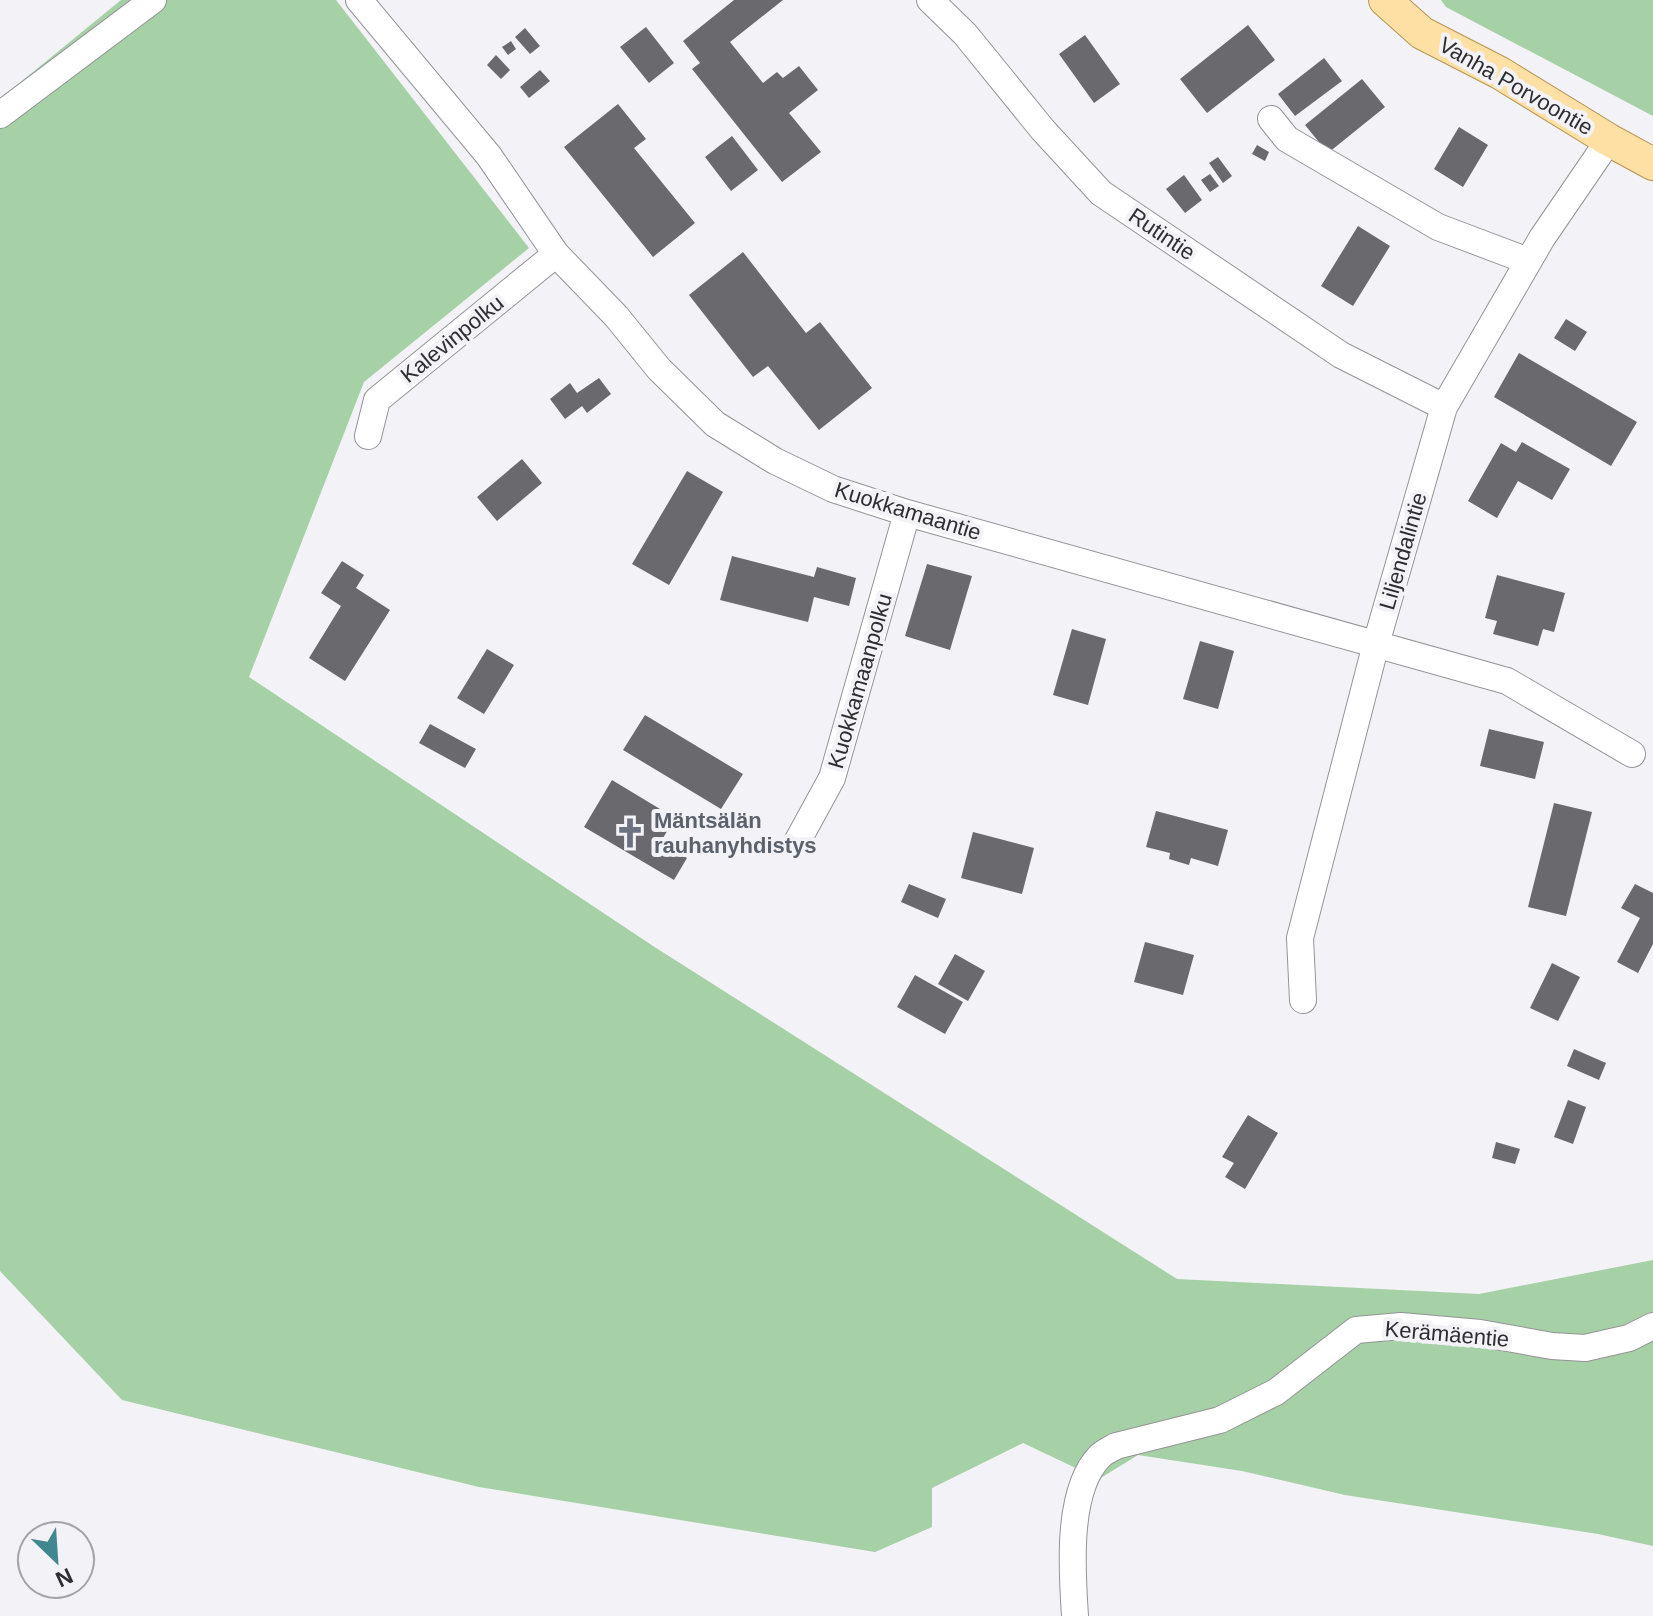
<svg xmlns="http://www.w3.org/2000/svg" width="1653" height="1616" font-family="Arial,sans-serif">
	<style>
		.forest { fill: #a6d0a5 }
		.building { fill: #6a6a6e }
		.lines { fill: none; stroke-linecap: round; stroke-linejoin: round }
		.minor-casing { stroke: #949498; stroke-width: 28 }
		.major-casing { stroke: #b59554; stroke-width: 34 }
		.minor { stroke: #fff; stroke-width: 26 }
		.major { stroke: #fee0a4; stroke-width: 32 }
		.labels { text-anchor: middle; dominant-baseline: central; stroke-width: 8; stroke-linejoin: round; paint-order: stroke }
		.street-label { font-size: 22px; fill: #2e2e30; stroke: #f2f2f7 }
		.worship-label { font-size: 22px; font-weight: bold; fill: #5b616d; stroke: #f2f2f7; text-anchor: start }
	</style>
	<rect width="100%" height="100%" fill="#f2f2f7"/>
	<path class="forest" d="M121 0H336L529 248 364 382 249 677 653 946 1177 1279 1479 1294 1653 1260V1546L1598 1534 1345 1495 1242 1471 1138 1455 1099 1479 1023 1443 932 1488V1527L875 1552 479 1487 122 1400 0 1271V99Z
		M1441 0H1653V116L1446 7Z"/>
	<path class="building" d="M734 0H783L730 42 763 83 777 72 783 78 799 66 818 90 789 113 821 152 782 182 692 69 700 63 683 41Z
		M1248 25 1275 60 1207 113 1180 79Z
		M646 27 674 63 649 83 620 47Z
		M525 28 540 46 530 54 515 37Z
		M1085 35 1120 84 1094 103 1059 54Z
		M511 41 516 49 508 55 502 47Z
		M496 55 510 70 501 79 487 65Z
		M1324 58 1342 81 1295 116 1278 94Z
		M540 70 550 81 529 98 520 87Z
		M1362 79 1385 107 1328 153 1305 125Z
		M618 104 646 139 634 148 695 223 653 257 564 147Z
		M1459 127 1488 145 1463 187 1434 169Z
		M732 136 758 170 731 191 705 157Z
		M1257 145 1269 152 1265 161 1252 154Z
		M1218 157 1232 176 1223 183 1209 163Z
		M1210 174 1219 186 1210 192 1201 180Z
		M1184 175 1202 200 1185 213 1166 189Z
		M1358 226 1390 246 1353 306 1321 286Z
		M743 252 806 333 820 322 872 388 819 430 768 366 753 377 689 295Z
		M1566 319 1587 332 1575 351 1554 338Z
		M1519 353 1637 422 1611 466 1494 397Z
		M599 378 611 394 587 413 582 406 565 419 550 399 570 383 577 393Z
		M1522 442 1570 469 1552 500 1518 481 1497 518 1468 501 1501 443 1516 452Z
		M522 459 542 483 497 521 477 497Z
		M687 471 723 492 669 585 632 564Z
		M732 556 814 577 817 567 856 578 849 606 814 597 808 622 720 600Z
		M342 561 364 575 356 588 390 610 345 681 309 658 341 606 321 593Z
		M927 564 972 576 950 650 905 636Z
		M1497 575 1565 593 1554 632 1543 629 1538 646 1493 634 1497 621 1485 618Z
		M1072 629 1106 639 1088 705 1053 695Z
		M1200 641 1234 651 1218 709 1183 699Z
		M487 649 514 665 484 714 457 698Z
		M645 715 743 774 721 809 623 750Z
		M430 724 476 749 465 768 419 743Z
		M1489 729 1544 742 1535 779 1480 766Z
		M612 780 660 809 654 819 669 828 663 838 676 846 673 850 687 858 674 880 584 827Z
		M1554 803 1592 812 1566 916 1528 907Z
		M1156 811 1228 830 1218 866 1191 858 1189 865 1169 859 1170 853 1146 847Z
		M973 832 1034 848 1022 894 961 878Z
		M909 884 946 899 938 918 901 902Z
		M1635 884 1653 893V944L1638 973 1617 962 1640 918 1621 908Z
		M1145 942 1194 955 1183 995 1134 982Z
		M955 954 985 971 968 1001 938 984Z
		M1552 963 1580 977 1558 1021 1530 1008Z
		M915 975 963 1002 945 1034 897 1007Z
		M1574 1049 1606 1063 1599 1080 1567 1066Z
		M1568 1100 1586 1107 1573 1144 1554 1137Z
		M1248 1115 1278 1133 1245 1189 1225 1177 1234 1163 1222 1157Z
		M1496 1142 1520 1149 1515 1164 1492 1158Z"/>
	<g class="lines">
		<g class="minor-casing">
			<path id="minor" d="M359 0 489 156 556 254 616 316 659 369 715 424 775 461 833 489 907 513 1507 681 1632 754
				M930 0 965 34 1043 130 1101 193 1341 355 1444 407
				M0 115 153 0
				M1271 119 1287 139 1438 227 1528 261
				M368 436 377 400 556 254
				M797 842 832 778 907 513
				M1303 1000 1300 938 1376 644 1444 407 1542 238 1609 140
				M1075 1616C1072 1572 1066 1490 1100 1456 1104 1452 1111 1449 1116 1446L1220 1420 1276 1392 1356 1330 1401 1326 1480 1333 1552 1346 1585 1348 1629 1338 1653 1326"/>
		</g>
		<g class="major-casing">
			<path id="major" d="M1385 0 1422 33 1500 73 1609 140 1653 164"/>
		</g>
		<use href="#minor" class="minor"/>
		<use href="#major" class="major"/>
	</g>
	<defs>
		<g id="church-bare" transform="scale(2.4)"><path d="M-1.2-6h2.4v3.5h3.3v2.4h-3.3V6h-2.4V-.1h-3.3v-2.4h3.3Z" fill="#6b7280" stroke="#f2f2f7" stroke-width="2.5" paint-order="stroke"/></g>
	</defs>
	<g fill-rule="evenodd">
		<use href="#church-bare" x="630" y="833"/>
	</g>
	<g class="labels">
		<g class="street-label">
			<text transform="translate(1516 86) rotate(30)">Vanha Porvoontie</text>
			<text transform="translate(1162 234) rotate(34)">Rutintie</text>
			<text transform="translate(452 339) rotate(-39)">Kalevinpolku</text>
			<text transform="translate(908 511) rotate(17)">Kuokkamaantie</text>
			<text transform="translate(1403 551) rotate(-74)">Liljendalintie</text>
			<text transform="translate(860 681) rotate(-74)">Kuokkamaanpolku</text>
			<text transform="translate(1447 1334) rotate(5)">Kerämäentie</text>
		</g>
		<g class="worship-label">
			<text x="654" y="820">Mäntsälän<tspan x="654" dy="25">rauhanyhdistys</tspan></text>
		</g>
	</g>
	<g transform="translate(56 1560) rotate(155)"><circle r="38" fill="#f2f2f7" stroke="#a4a4a7" stroke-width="2"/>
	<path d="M0-6L14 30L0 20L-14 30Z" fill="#40878f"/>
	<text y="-12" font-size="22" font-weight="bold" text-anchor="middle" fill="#2e2e30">N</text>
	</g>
</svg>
